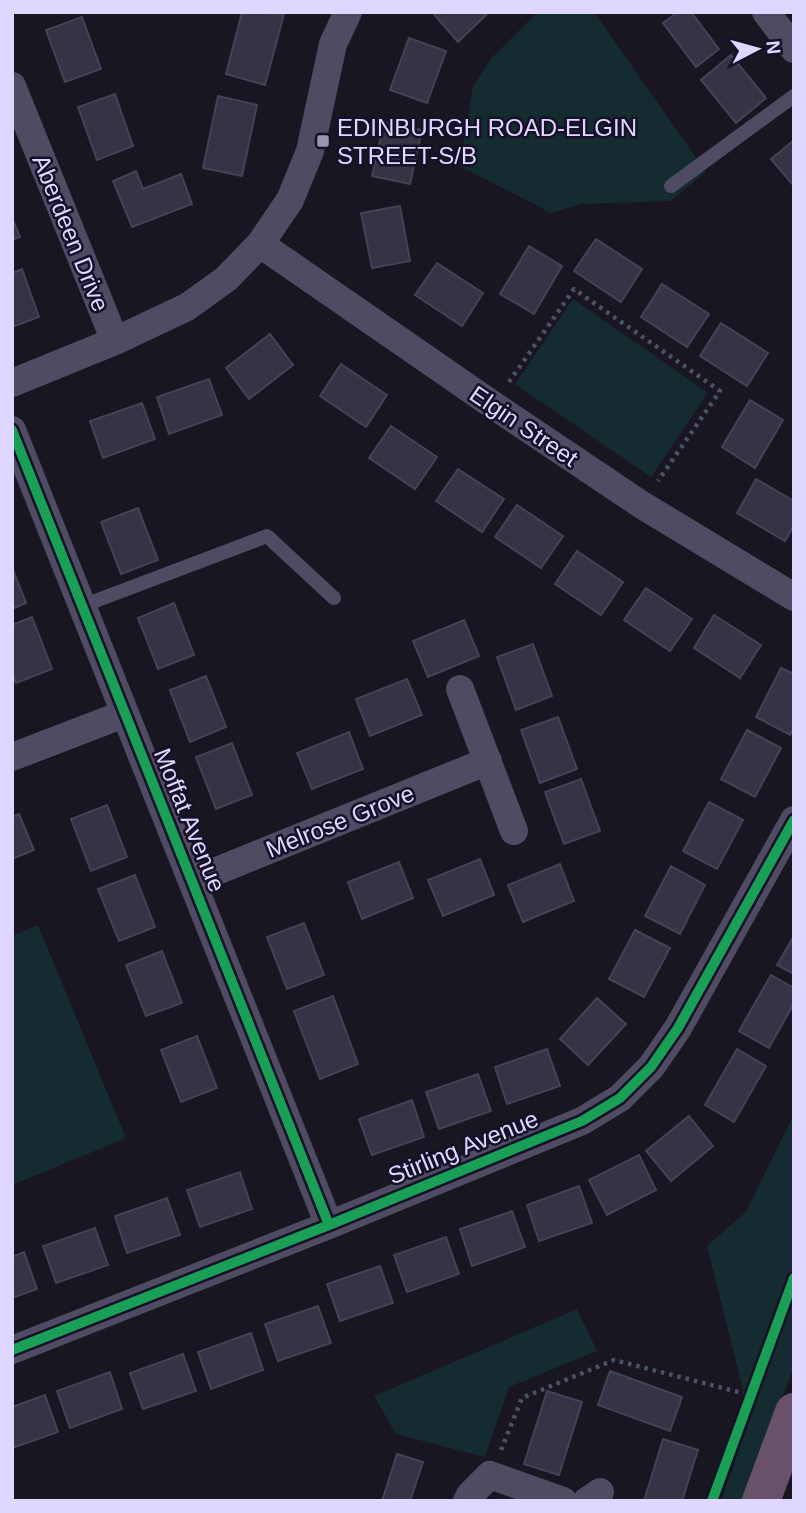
<svg xmlns="http://www.w3.org/2000/svg" width="806" height="1513" font-family="Helvetica,sans-serif">
	<style>
		.green { fill: #142c30 }
		.building { fill: #383344; stroke: #464155; stroke-width: 2 }
		.lines { fill: none; stroke-linecap: round; stroke-linejoin: round }
		.path { stroke: #495463; stroke-width: 4.5; stroke-dasharray: 3.5 5; stroke-linecap: butt }
		.lane { stroke: #4e4b63; stroke-width: 14 }
		.street { stroke: #4e4b63; stroke-width: 28 }
		.highway { stroke: #695269; stroke-width: 38 }
		.cycleway-casing { stroke: #161028; stroke-width: 15 }
		.cycleway { stroke: #1a9f57; stroke-width: 10 }
		.poi-dot { fill: #9a93b2; stroke: #161028; stroke-width: 2.5 }
		.labels { text-anchor: middle; dominant-baseline: central; stroke-width: 5; stroke-linejoin: round; paint-order: stroke }
		.poi-label { font-size: 24px; fill: #dfd7ff; stroke: #161028; text-anchor: start }
		.street-label { font-size: 24px; fill: #dfd7ff; stroke: #161028 }
	</style>
	<rect width="100%" height="100%" fill="#191622"/>
	<path class="green" d="M538 12H594L706 172 670 201 581 204 551 213 460 166 473 87 490 60Z
		M573 299 708 393 651 477 515 384Z
		M38 925 126 1138 12 1185V936Z
		M794 1114V1365L746 1501H721L759 1394 743 1389 707 1246 746 1212Z
		M577 1309 597 1351 509 1387 485 1457 396 1434 374 1396Z"/>
	<path class="building" d="M242 12 284 14 265 85 226 74Z
		M432 12H489L458 42Z
		M678 12H691L719 49 696 67 663 23Z
		M82 17 101 69 65 82 46 30Z
		M409 38 446 51 427 103 390 90Z
		M731 55 766 98 736 123 701 80Z
		M115 94 133 146 97 160 78 107Z
		M218 96 257 105 242 176 203 168Z
		M384 122 422 130 410 184 372 176Z
		M794 140V186L771 159Z
		M136 171 143 189 181 174 192 204 132 227 113 181Z
		M400 206 410 261 372 268 361 213Z
		M12 218 20 237 12 240Z
		M596 239 642 269 621 302 574 271Z
		M529 246 562 266 534 314 500 294Z
		M437 263 483 293 462 326 415 295Z
		M22 269 39 317 12 327V273Z
		M662 284 709 314 687 347 641 317Z
		M721 323 768 353 747 386 700 356Z
		M270 334 293 365 249 399 226 368Z
		M341 364 387 395 366 427 320 396Z
		M209 379 222 415 169 434 157 397Z
		M750 400 783 420 755 468 722 447Z
		M142 403 155 439 103 458 90 421Z
		M391 426 437 457 415 489 369 458Z
		M458 469 504 499 482 532 436 501Z
		M756 479 794 501V525L785 541 737 513Z
		M517 505 563 536 541 568 495 537Z
		M138 508 158 560 121 574 101 522Z
		M577 551 623 582 601 615 555 584Z
		M12 567 26 603 12 609Z
		M646 588 692 619 670 651 624 620Z
		M174 603 194 655 158 669 138 618Z
		M714 615 761 645 740 678 694 648Z
		M32 617 52 669 16 683 12 674V625Z
		M464 620 479 656 428 677 413 641Z
		M533 644 552 696 516 710 497 657Z
		M781 668 794 674V728L790 735 756 717Z
		M206 676 226 727 190 742 170 690Z
		M407 679 422 715 370 736 356 699Z
		M558 717 577 769 540 783 521 730Z
		M747 730 781 748 755 797 721 779Z
		M349 732 363 769 312 789 297 753Z
		M232 743 252 795 216 809 196 757Z
		M581 779 600 831 564 844 545 792Z
		M709 802 743 820 717 869 683 851Z
		M107 805 127 857 91 871 71 819Z
		M19 814 34 850 12 859V817Z
		M480 859 494 895 443 916 428 880Z
		M399 862 413 898 362 919 348 882Z
		M560 864 574 901 523 922 508 885Z
		M671 866 705 885 680 934 645 916Z
		M135 875 155 927 119 941 98 889Z
		M304 923 324 975 287 989 267 937Z
		M635 930 670 948 644 997 609 979Z
		M794 936V974L777 965Z
		M162 951 182 1003 146 1016 126 965Z
		M771 975 794 988V1003L769 1048 739 1031Z
		M333 996 358 1064 320 1079 294 1011Z
		M597 998 626 1024 588 1065 560 1039Z
		M197 1036 217 1088 181 1102 161 1050Z
		M547 1049 560 1086 507 1104 495 1067Z
		M737 1049 766 1066 734 1122 705 1105Z
		M478 1074 491 1111 439 1129 426 1092Z
		M412 1100 424 1137 372 1155 359 1119Z
		M689 1116 713 1146 671 1181 646 1151Z
		M639 1155 656 1190 607 1215 589 1180Z
		M240 1172 252 1209 200 1227 187 1190Z
		M579 1186 592 1223 539 1241 527 1205Z
		M167 1198 180 1235 127 1253 115 1216Z
		M512 1211 525 1247 472 1266 460 1229Z
		M95 1228 108 1265 56 1283 43 1246Z
		M446 1237 459 1274 407 1292 394 1255Z
		M24 1252 37 1289 12 1298V1257Z
		M380 1266 393 1303 340 1321 327 1284Z
		M318 1306 331 1343 278 1361 265 1324Z
		M251 1333 263 1370 211 1389 198 1352Z
		M183 1354 196 1391 143 1409 130 1373Z
		M610 1371 682 1397 670 1431 598 1405Z
		M110 1372 122 1409 70 1428 57 1391Z
		M547 1391 582 1402 559 1475 524 1464Z
		M45 1395 58 1432 12 1448V1407Z
		M663 1439 698 1450 682 1501H644Z
		M397 1454 423 1462 410 1501H382Z"/>
	<g class="lines">
		<path class="path" d="M509 382 574 289 720 391 658 481
			M501 1450 522 1398 614 1360 750 1395"/>
		<path class="lane" d="M671 186 794 96
			M82 606 267 536 334 598"/>
		<path class="street" d="M766 12 794 49
			M12 86 115 341
			M260 244 493 405 642 505 794 597
			M12 383 115 341 187 307 226 279 260 244 290 200 310 151 333 44 348 12
			M12 430 329 1225
			M460 689 514 831
			M12 757 124 714
			M192 881 488 761
			M12 1350 329 1225 582 1121 620 1098 651 1067 678 1028 794 820
			M467 1501 470 1495 490 1475 563 1501
			M587 1501 600 1492"/>
		<path class="highway" d="M761 1501 794 1412"/>
		<g class="cycleway-casing">
			<path id="cycleway" d="M12 430 329 1225
				M12 1350 329 1225 582 1121 620 1098 651 1067 678 1028 794 820
				M712 1501 794 1278"/>
		</g>
		<use href="#cycleway" class="cycleway"/>
	</g>
	<rect class="poi-dot" x="316" y="134" width="14" height="14" rx="3.5"/>
	<g class="labels">
		<g class="poi-label">
			<text x="337" y="127">EDINBURGH ROAD-ELGIN<tspan x="337" dy="28">STREET-S/B</tspan></text>
		</g>
		<g class="street-label">
			<text transform="translate(71 233) rotate(68)">Aberdeen Drive</text>
			<text transform="translate(524 426) rotate(34)">Elgin Street</text>
			<text transform="translate(190 820) rotate(68)">Moffat Avenue</text>
			<text transform="translate(340 821) rotate(-22)">Melrose Grove</text>
			<text transform="translate(463 1147) rotate(-22)">Stirling Avenue</text>
		</g>
	</g>
	<rect width="806" height="1513" fill="none" stroke="#dfd7ff" stroke-width="28"/>
	<g transform="translate(757 49) rotate(84)" stroke="#161028" stroke-width="5" paint-order="stroke">
	<path d="M0-5L12 26L0 18L-12 26Z" fill="#dfd7ff"/>
	<text y="-10" font-size="19" font-weight="bold" text-anchor="middle" fill="#dfd7ff">N</text>
	</g>
</svg>
